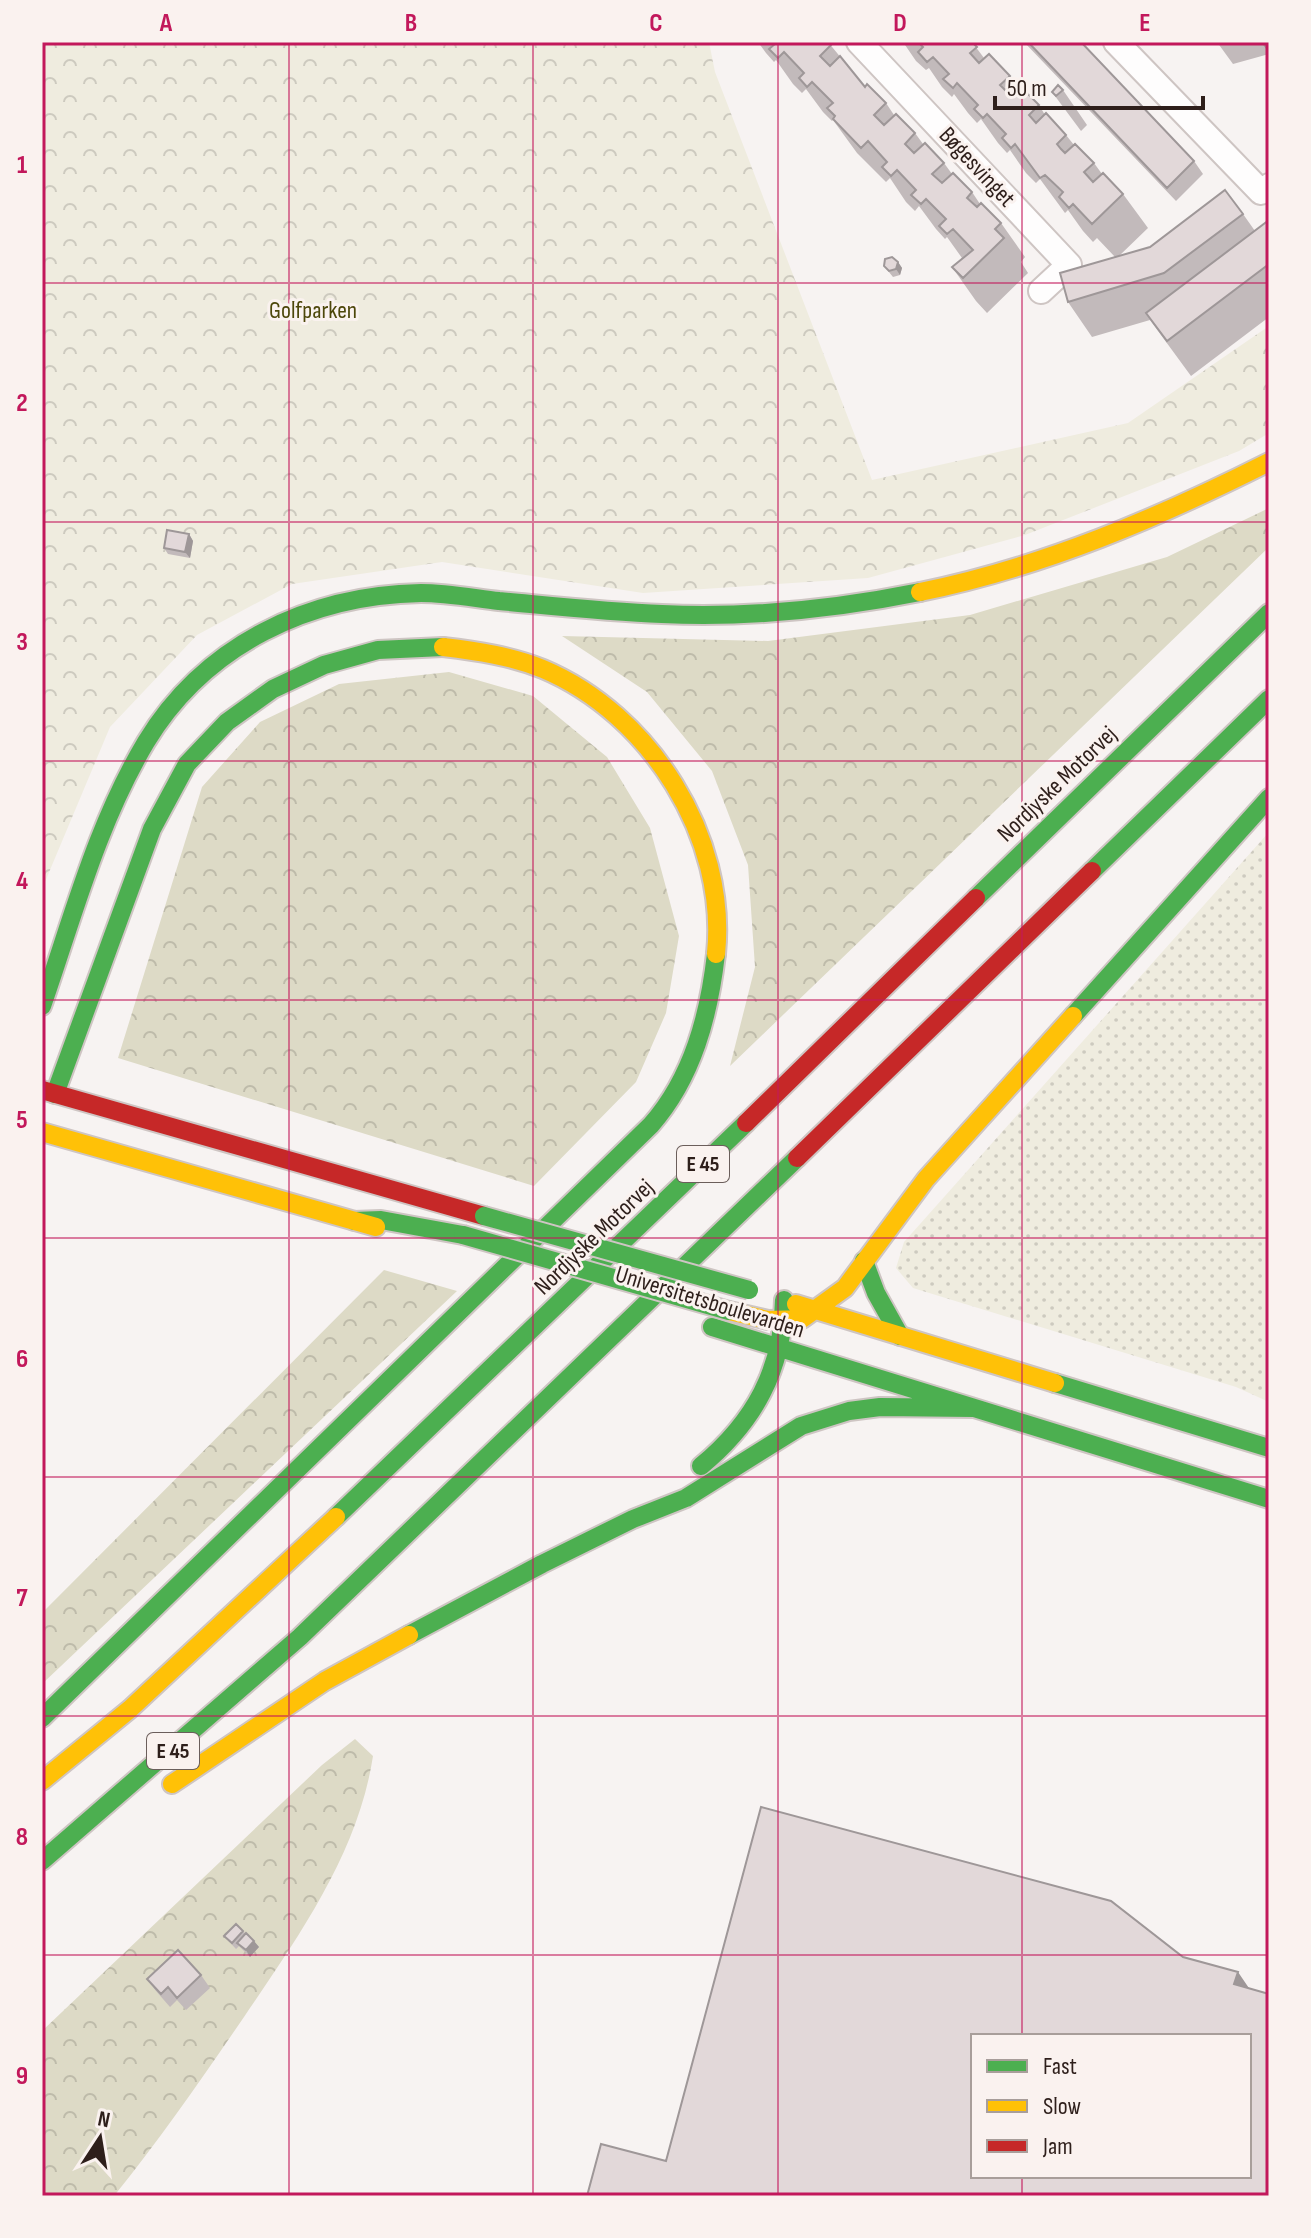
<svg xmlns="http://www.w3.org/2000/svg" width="1311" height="2238" font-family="'Sofia Sans Condensed',sans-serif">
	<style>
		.grass { fill: url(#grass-dots) }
		.forest { fill: url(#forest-crowns) }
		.park { fill: url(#park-crowns) }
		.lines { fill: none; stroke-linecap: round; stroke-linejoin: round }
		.street-casing { stroke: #cec5c3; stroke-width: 28 }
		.fast-casing { stroke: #cec5c3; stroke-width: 22 }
		.slow-casing { stroke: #cec5c3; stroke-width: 22 }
		.jam-casing { stroke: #cec5c3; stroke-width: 22 }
		.street { stroke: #fefdfd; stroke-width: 24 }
		.fast { stroke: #4caf50; stroke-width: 18 }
		.slow { stroke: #ffc107; stroke-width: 18 }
		.jam { stroke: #c62828; stroke-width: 18 }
		.fast-bridge-casing { stroke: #cec5c3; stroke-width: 22; stroke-linecap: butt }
		.fast-bridge { stroke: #4caf50; stroke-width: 18 }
		.wall { fill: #c2babb }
		.shaded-wall { fill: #9e9798 }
		.building { fill: #e2d8d9; stroke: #9e9798; stroke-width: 2; fill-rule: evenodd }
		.grid { fill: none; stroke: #c2185b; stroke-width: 2; stroke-opacity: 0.55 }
		.labels { text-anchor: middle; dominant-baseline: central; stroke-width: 6; stroke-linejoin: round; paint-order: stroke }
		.shield { fill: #faf2ef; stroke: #6b5e5b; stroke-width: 2 }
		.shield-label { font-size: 22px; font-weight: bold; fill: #2e1f1b }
		.street-label { font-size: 24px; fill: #2e1f1b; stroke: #faf2ef }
		.park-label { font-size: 24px; fill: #4d470a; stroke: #faf2ef }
		.neatline { fill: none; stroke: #c2185b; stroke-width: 3 }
		.grid-label { font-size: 26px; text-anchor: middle; font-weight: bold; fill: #c2185b }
	</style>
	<defs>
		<pattern id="grass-dots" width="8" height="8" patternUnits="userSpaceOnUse" patternTransform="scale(2)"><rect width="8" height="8" fill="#efecdf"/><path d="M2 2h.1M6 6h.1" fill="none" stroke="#cdcabf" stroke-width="1.8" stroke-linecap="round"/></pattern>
		<pattern id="forest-crowns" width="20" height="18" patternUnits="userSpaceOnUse" patternTransform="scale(2)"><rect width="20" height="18" fill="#dddac6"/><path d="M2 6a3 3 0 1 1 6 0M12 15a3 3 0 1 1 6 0" fill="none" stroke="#bebbaa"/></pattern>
		<pattern id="park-crowns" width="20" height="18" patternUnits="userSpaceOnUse" patternTransform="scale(2)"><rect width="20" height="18" fill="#efecdf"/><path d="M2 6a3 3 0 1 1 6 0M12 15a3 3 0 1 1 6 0" fill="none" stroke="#cdcabf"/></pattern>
	</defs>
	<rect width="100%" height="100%" fill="#f7f3f2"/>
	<path class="grass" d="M1269 832V1402L1236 1387 913 1288 896 1268 904 1242Z"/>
	<path class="forest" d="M1269 508V547L730 1066 755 967 748 865 712 771 647 692 562 636 768 641 970 615 1167 557Z
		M449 672 533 696 607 757 650 828 679 936 666 1013 636 1082 534 1186 118 1058 202 787 260 722 339 684Z
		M384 1270 457 1291 42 1684V1613Z
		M355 1739 373 1756C358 1854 298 1937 244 2017 202 2078 161 2138 114 2196H42V2031L322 1765Z"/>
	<path class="park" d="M42 42H709L715 72 872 480 1128 423 1269 326V433L1239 451 1025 535 868 578 643 593 442 562 292 584 197 635 110 727 42 889Z"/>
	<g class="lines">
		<g class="street-casing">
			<path id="street" d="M859 42 1069 265 1041 291
				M1116 42 1261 192 1269 186"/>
		</g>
		<g class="fast-casing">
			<path id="fast" d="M1092 871 1269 699
				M976 898 1269 613
				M42 1006C73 917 97 824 146 742 205 645 309 595 421 593 447 593 473 598 499 601 553 606 607 612 662 614 748 618 836 609 920 592
				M1073 1016 1269 798
				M55 1094 152 829 187 764 227 722 273 689 324 665 378 650 443 647
				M354 1221 381 1220 463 1235
				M864 1261 876 1293 900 1336
				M712 1327 1269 1499
				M1055 1383 1269 1448
				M701 1466C754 1422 783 1370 784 1300
				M336 1517 746 1123
				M409 1635 542 1564 633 1519 686 1498 801 1426 849 1411 880 1407 974 1408
				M42 1718 651 1125C693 1077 709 1015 716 954
				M42 1861 300 1637 797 1158"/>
		</g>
		<g class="slow-casing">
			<path id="slow" d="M920 592C1043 567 1158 518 1269 462
				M443 647C477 651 511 656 543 669 650 714 728 837 716 954
				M42 1132 376 1227
				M796 1304 1055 1383
				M729 1311 768 1320 802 1319 845 1288 926 1179 1073 1016
				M42 1781 130 1709 336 1517
				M172 1784 325 1681 409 1635"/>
		</g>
		<g class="jam-casing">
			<path id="jam" d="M42 1090 484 1216
				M746 1123 976 898
				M797 1158 1092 871"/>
		</g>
		<use href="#street" class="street"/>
		<use href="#fast" class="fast"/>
		<use href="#slow" class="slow"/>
		<use href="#jam" class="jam"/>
		<g class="fast-bridge-casing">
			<path id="fast-bridge" d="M484 1216 749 1290
				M463 1235 729 1311"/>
		</g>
		<use href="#fast-bridge" class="fast-bridge"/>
	</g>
	<path class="wall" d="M758 42H828L865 87 886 103 894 115 915 133 923 144 944 163 952 174 972 192 980 204 1001 223 1025 257 1021 262 1028 273 987 313 976 301 952 267 962 258 947 237 945 239 936 229 919 206 915 211 906 202 890 178 886 182 857 153 833 120 832 121 823 112 806 89 802 93 793 84 776 60 774 62 766 53Z
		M903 42H972L984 58 1010 76 1016 85 1039 105 1045 115 1066 135 1074 145 1094 163 1102 174 1123 194 1148 228 1119 256 1150 247 1243 214 1255 231 1269 220V317L1191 376 1150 320 1092 337 1068 302 1115 257 1097 238 1093 242 1083 231 1068 210 1065 213 1040 179 1036 183 1026 173 1010 150 1007 153 998 143 981 119 977 123 968 113 954 94 952 97 942 87 929 68 926 70 916 61Z
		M1024 42H1081L1194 161 1203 174 1176 201Z
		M1217 42H1266L1269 54 1233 64Z
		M1063 90 1087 125 1081 131 1052 92Z
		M898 262 902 268 900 275 893 277 884 266Z
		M189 534 193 541 190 558 168 554 164 548Z
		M243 1931 259 1947 250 1957 239 1946 236 1949 224 1936Z
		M201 1975 210 1988 186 2010 177 2000 170 2007 156 1991 147 1979Z"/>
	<path class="shaded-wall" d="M1261 42H1266L1269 53Z
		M898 262 902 268 900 275 896 269Z
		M189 534 193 541 190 558 185 552Z
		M254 1941 259 1947 250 1957 246 1950Z
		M1238 1972 1255 1997 1234 1984Z"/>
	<path class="building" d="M773 42H828L831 45 820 56 830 66 840 56 865 87 867 84 886 103 874 115 884 125 896 114 915 133 905 144 914 153 925 143 944 163 932 174 942 183 953 173 972 192 967 198 977 207 981 203 1001 223 995 229 1004 238 963 278 952 267 973 250 953 229 947 234 939 226 946 219 926 199 921 204 911 195 916 190 897 170 891 176 882 167 887 162 868 141 861 148 833 119 835 116 827 108 833 103 812 82 807 87 799 78 804 73 784 52 778 58 769 49 775 44Z
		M918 42H972L977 47 970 53 979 63 989 54 1010 76 1000 85 1008 93 1017 83 1039 105 1029 115 1036 123 1046 113 1066 135 1057 144 1061 149 1065 153 1075 144 1094 163 1084 172 1093 182 1103 173 1123 194 1092 224 1073 204 1069 208 1059 197 1063 192 1045 175 1040 178 1015 144 1011 148 1002 138 1006 134 987 114 983 118 974 109 978 105 957 83 953 88 943 79 949 74 933 57 927 62 918 52 923 47Z
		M1028 42H1081L1194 161 1167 188Z
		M1058 85 1063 90 1056 96 1052 92Z
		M1225 190 1243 214 1164 273 1068 302 1060 273 1150 247Z
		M1269 220V264L1167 341 1146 313Z
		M892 257 898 262 896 269 889 271 884 266 885 259Z
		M167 530 189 534 185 552 164 548Z
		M761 1807 1111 1901 1183 1957 1238 1972 1234 1984 1269 1994V2196H587L601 2144 666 2161ZM973 2036H1249V2176H973Z
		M236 1924 243 1931 232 1943 224 1936Z
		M246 1933 254 1941 246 1950 237 1943Z
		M178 1950 201 1975 177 1998 168 1987 161 1994 147 1979Z"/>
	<path class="grid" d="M289 42V2196M533 42V2196M778 42V2196M1022 42V2036M42 283H1269M42 522H1269M42 761H1269M42 1000H1269M42 1238H1269M42 1477H1269M42 1716H1269M42 1955H1269M1022 2176V2196"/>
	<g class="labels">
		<g class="shield">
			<rect x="677" y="1146" width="52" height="36" rx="6"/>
			<rect x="147" y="1733" width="52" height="36" rx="6"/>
		</g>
		<g class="shield-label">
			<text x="703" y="1164">E 45</text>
			<text x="173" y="1751">E 45</text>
		</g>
		<g class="street-label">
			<text transform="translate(977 167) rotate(47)">Bøgesvinget</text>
			<text transform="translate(1057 784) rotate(-44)">Nordjyske Motorvej</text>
			<text transform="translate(594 1237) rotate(-44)">Nordjyske Motorvej</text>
			<text transform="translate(710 1302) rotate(17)">Universitetsboulevarden</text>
		</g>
		<g class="park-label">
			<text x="313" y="310">Golfparken</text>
		</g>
	</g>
	<rect width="1311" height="2238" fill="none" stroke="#faf2ef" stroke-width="88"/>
	<rect x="971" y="2034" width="280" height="144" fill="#faf2ef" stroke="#a89e9a" stroke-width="2"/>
	<rect x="987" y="2060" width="40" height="12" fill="#4caf50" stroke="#a89e9a" stroke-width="2"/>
	<text x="1043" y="2074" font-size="24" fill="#2e1f1b">Fast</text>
	<rect x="987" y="2100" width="40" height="12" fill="#ffc107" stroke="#a89e9a" stroke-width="2"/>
	<text x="1043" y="2114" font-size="24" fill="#2e1f1b">Slow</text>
	<rect x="987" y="2140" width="40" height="12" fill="#c62828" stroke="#a89e9a" stroke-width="2"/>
	<text x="1043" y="2154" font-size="24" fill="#2e1f1b">Jam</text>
	<g transform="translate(100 2138) rotate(12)" stroke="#faf2ef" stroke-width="6" paint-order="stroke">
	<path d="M0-6L14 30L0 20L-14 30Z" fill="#2e1f1b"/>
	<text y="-12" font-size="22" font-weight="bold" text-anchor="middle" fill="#2e1f1b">N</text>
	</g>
	<path d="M995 96v12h208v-12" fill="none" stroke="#2e1f1b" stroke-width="4"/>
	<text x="1007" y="96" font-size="24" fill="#2e1f1b" stroke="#faf2ef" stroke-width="6" paint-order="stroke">50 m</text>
	<rect x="44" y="44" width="1223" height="2150" class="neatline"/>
	<g class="grid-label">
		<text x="166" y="31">A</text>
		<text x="411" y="31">B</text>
		<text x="656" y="31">C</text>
		<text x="900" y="31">D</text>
		<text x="1145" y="31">E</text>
		<text x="22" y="173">1</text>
		<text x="22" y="411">2</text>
		<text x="22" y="650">3</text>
		<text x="22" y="889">4</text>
		<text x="22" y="1128">5</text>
		<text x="22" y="1367">6</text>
		<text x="22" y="1606">7</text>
		<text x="22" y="1845">8</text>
		<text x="22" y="2084">9</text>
	</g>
</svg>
